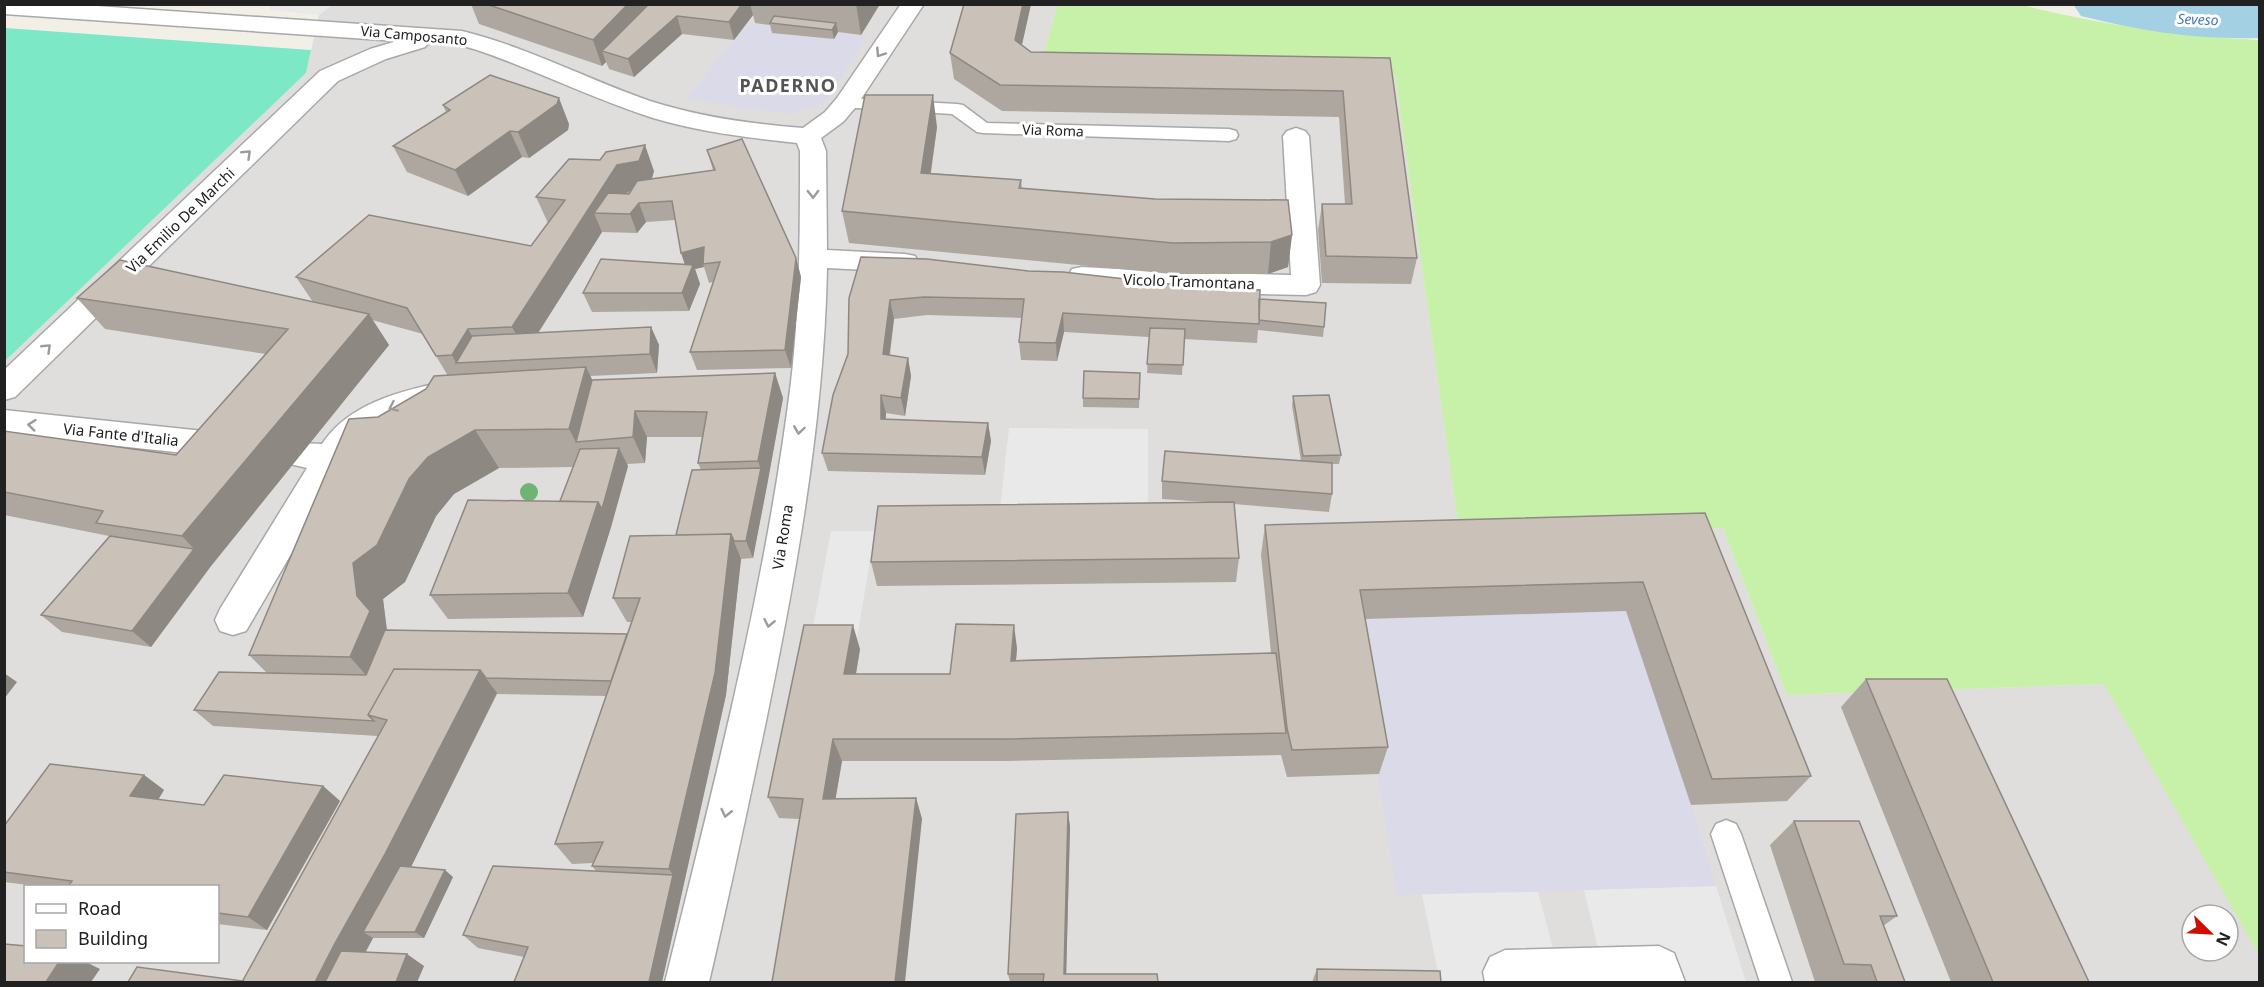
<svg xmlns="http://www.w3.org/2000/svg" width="2264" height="987" font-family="'Noto Sans',sans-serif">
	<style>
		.residential { fill: #dfdedd; fill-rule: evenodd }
		.grass { fill: #c7f0a8 }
		.pitch { fill: #7de8c6 }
		.parking { fill: #e9e9e9 }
		.plaza { fill: #dbdae8 }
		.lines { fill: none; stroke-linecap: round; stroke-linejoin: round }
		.river { fill: #a3d0e3; fill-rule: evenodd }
		.lane-casing { stroke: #a8a8a8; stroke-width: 3 }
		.street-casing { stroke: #a8a8a8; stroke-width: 3 }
		.lane { fill: #fff; fill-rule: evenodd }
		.street { fill: #fff; fill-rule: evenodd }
		.tree { fill: #6eb574 }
		.wall { fill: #aea79f; fill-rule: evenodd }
		.shaded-wall { fill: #8d8882 }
		.building { fill: #cac2b9; stroke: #8d8882; stroke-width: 1.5 }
		.oneway { stroke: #9b9b9b }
		.labels { text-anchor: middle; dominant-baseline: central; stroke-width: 6; stroke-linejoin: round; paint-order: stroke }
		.far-water-label { font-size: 14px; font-style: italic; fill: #4276bb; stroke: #fff }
		.far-street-label { font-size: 14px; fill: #212121; stroke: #fff }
		.street-label { font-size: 15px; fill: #212121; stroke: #fff }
		.far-district-label { font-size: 18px; font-weight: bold; letter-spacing: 1.5px; fill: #545454; stroke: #fff }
	</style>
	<rect width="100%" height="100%" fill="#f2efe6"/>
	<path class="residential" d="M332 4 1058 5 1039 70 1395 75 1460 537 1723 528 1787 695 2105 684 2260 956 2259 982H5V361L306 73 319 15ZM26 886H218V962H26ZM2192 915H2228V951H2192Z"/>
	<path class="grass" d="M1058 4H2018C2096 24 2177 36 2257 40L2260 43 2259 955 2104 684 1787 695 1723 528 1460 538 1395 75 1039 70Z"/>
	<path class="pitch" d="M5 28 311 50 306 73 5 361Z"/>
	<path class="parking" d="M270 5V4L332 5 319 15 270 10Z
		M1009 428 1148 429V510L1000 509Z
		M831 531H875L857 638H811Z
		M1716 886 1746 982H1606L1584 890Z
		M1538 892 1562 982H1440L1422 894Z"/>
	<path class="plaza" d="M755 23 777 25 773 33 834 39 838 32 867 36 827 101 791 114 686 99 747 24Z
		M1626 611 1691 805 1716 886 1397 895 1353 619Z"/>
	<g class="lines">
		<path class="river" d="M2073 4H2260V38C2198 40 2140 31 2081 16Z"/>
		<g class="lane-casing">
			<path id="lane" d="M846 98 957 104 963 105 987 123 1229 129 1236 131 1238 135 1236 139 1229 141 983 133 977 132 952 114 840 107 837 103 840 99Z
				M1726 820 1736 824 1741 834 1792 982H1760L1711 834 1716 824Z"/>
		</g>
		<g class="street-casing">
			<path id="street" d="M4 4H68L462 31C527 47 587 79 650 101 700 117 751 124 803 128L825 112 837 98 901 4H924L855 108 843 122 821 138 826 151 827 250 905 254 915 256 919 263 915 270 905 272 827 268C824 422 796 575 765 726 747 811 729 897 709 982H665C714 784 766 585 791 382 800 306 800 228 800 151L797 143C749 138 700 132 653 118 593 99 536 70 477 50L460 45 428 43 425 47 386 59 338 81 15 397 4 400V370L320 71 370 49 397 41 4 14Z
				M1296 128 1305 131 1309 136 1320 285 1316 292 1306 295 1170 292 1082 285 1072 283 1068 276 1072 269 1082 267 1170 272 1291 275 1283 136 1287 131Z
				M447 381 458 384 462 392 458 400C421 411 384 418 355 445L246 631 233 635 220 631 215 620 220 609 307 468 290 464 285 455 290 446 301 443 322 444C349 403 401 391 447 381Z
				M4 410 232 434 243 437 248 446 243 455 232 458 4 434Z
				M1659 946 1674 953 1685 982H1485L1483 972 1490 957 1505 950Z"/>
		</g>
		<use href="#lane" class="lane"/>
		<use href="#street" class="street"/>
	</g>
	<circle class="tree" cx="529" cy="492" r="9"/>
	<path class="wall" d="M471 4 574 5 880 4 861 35 838 32 834 39 772 33 770 25 755 23 753 15 734 40 682 34 634 77 609 69 606 62 602 66 479 24Z
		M964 4H1031L1022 45 1031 52 1390 58 1417 258 1411 284 1322 283 1318 230 1322 204H1345L1339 117 1002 111 954 79 950 53Z
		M443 105 569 124 568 130 529 158 522 157 468 196 407 172 393 146 446 112Z
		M937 127 931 173 1021 180 1022 188 1292 235 1288 267 1268 274H1172L849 243 842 211Z
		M707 150 796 258 801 277 791 368 697 370 690 352 713 282 709 283 704 267 695 269 700 284 689 311 592 312 583 293 685 265 676 220 646 222 637 233 602 232 538 333 651 327 659 345 657 373 590 376 592 380 775 373 783 398 753 558 741 559 726 695 662 982H514L524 957 478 948 463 935 596 871 592 866 593 863 572 864 555 844 606 696 497 694 411 867 453 877 424 938H373L365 952 424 966 417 982H128L243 981 378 736 213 726 194 710 267 673 249 655 378 417 448 376 423 334 372 320 389 345 211 566 151 647 62 632 41 615 109 536 4 515V431L176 455 266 354 105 329 77 298 313 302 296 277 531 246 548 223 536 197 654 171 652 179 713 170ZM647 437H702L698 463 701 470 676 535 613 598 627 622H631L627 634 387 630 383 599 405 582 436 516 454 494 499 468 573 467 560 501 430 595 448 619 583 617 611 527 628 466 627 464 645 463Z
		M861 257 1259 299 1324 327 1323 337 1258 330 1257 343 1184 339 1182 375 1147 373 1149 337 1064 332 1057 361 1021 360 1019 342 1022 318 927 315 894 319 890 355 908 358 911 376 905 416 886 413 885 419 988 423 991 441 985 475 828 471 822 453 848 354Z
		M1140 373 1139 408 1083 407V398Z
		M1293 396 1341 455 1339 464H1332V494L1329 512 1234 504 1239 558 1236 582 877 586 871 562 1206 502 1162 499V481L1301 461 1292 406Z
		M1705 513 1811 776 1787 801 1691 805 1626 611 1365 619 1388 747 1379 774 1287 777 1281 755 1008 761H842L835 799 916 798 922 819H799L779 818 768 797 860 649 856 674H950L1017 648 1016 660 1271 653 1261 555 1265 525Z
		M1866 679 2089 982H1951L1841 707Z
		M144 775 164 790 158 800 204 805 323 786 340 801 267 930 218 924V886H36L4 882V826Z
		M1068 812 1070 827 1066 974 1158 982H1010L1008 974Z
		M1794 821 1897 916 1883 926 1905 982H1815L1770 845Z
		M1317 969 1441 982H1312Z"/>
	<path class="shaded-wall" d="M628 4H661L602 51 606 62 602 66 593 40Z
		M742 4H750L753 15 734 40 729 22Z
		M856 4H880L861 35Z
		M1023 4H1031L1017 66 1015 40Z
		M677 16 682 34 634 77 628 59Z
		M836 23 838 32 834 39 832 30Z
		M933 95 937 127 926 204 921 173Z
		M559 98 569 124 568 130 529 158 518 132Z
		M510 131 522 157 468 196 455 170Z
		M645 145 654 171 649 187 627 192 613 214 594 213 602 232 526 352 512 327 617 165Z
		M639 203 646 222 637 233 630 214Z
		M1292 235 1288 267 1268 274 1271 242Z
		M704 247 703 264 704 267 695 269 700 284 689 311 682 293 687 271 681 253Z
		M796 258 801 277 791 368 785 350Z
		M890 300 894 319 887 372 883 354Z
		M1063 313 1064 332 1057 361 1056 343Z
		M369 314 389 345 211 566 151 647 132 631 194 549 182 536Z
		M651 327 659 345 657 373 650 354Z
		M468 329 483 355 456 363 452 355Z
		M908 358 911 376 905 416 901 398Z
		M586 367 605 406 576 442 569 429Z
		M775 373 783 398 767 486 758 461Z
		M881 395 886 413 885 437 881 419Z
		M635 411 647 437 645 463 633 437Z
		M988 423 991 441 985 475 982 457Z
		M475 430 499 468 454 494 436 516 405 582 383 599 387 632 381 692 350 657 357 596 353 563 409 479 428 457Z
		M619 448 628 466 611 527 583 617 568 593 598 502Z
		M761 468 767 486 753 558 746 541Z
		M731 534 741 559 726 695 662 982H649L673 875 669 869Z
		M853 625 860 649 852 697 844 674Z
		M1014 625 1017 648 1014 684 1011 661Z
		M480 670 497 693 408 873 363 932 373 938 350 982H315Z
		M4 673 17 682 4 699Z
		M833 739 842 761 832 820 823 799Z
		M144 775 164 790 151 811 130 796Z
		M323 786 340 801 267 930 248 917Z
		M916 798 922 819 905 982H895Z
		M1068 812 1070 827 1066 982 1064 974Z
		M445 870 453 877 424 938 415 932Z
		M407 954 424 966 417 982H396Z
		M59 962H86L100 969 91 982H46Z"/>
	<path class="building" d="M486 4 574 5 628 4 593 40Z
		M649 4H742L729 22 677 16 628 59 602 51Z
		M964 4H1023L1015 40 1031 52 1390 58 1417 258 1326 256 1322 204H1352L1343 91 1000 85 950 53Z
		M774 16 836 23 832 30 770 23Z
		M490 75 559 98 557 104 518 132 510 131 455 170 393 146 450 110 443 105Z
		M865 95H933L921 173 1021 180 1019 188 1155 199 1288 200 1292 235 1271 242 1173 243 842 211Z
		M742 139 796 258 785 350 690 352 720 262 703 264 704 247 681 253 672 201 639 203 630 214 594 213 608 193 629 194 637 181 715 170 707 150Z
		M645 145 639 161 617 165 512 327 468 329 452 355 436 356 407 308 296 277 369 215 531 246 565 200 536 197 569 159 600 160 606 152Z
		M861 257 927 259 1028 271 1063 272 1188 286 1260 290 1259 324 1063 313 1056 343 1019 342 1024 299 924 297 890 300 883 354 908 358 901 398 881 395V419L988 423 982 457 822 453 833 395 848 354 849 298Z
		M601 259 693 265 682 293H583Z
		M120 260 369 314 182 536 96 523 103 511 4 492V431L176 455 288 329 77 298Z
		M1259 299 1326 303 1324 327 1259 320Z
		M651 327 650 354 456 363 472 336Z
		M1150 328 1185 329 1183 365 1147 364Z
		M586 367 569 429 475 430 428 457 409 479 377 545 353 563 357 596 370 611 350 657 249 655 349 419 378 417 426 389 434 376Z
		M1084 371 1140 373 1139 399 1083 398Z
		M775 373 758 461 698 463 707 412 635 411 633 437 576 442 592 380Z
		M1329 395 1341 455 1303 456 1293 396Z
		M619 448 602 509 598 502 560 501 580 449Z
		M1165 451 1332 463V494L1162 481Z
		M761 468 746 541H734L731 534 676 535 692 470Z
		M468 500 598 502 568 593 430 595Z
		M1234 502 1239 558 871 562 878 506Z
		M1705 513 1811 776 1712 779 1643 582 1360 590 1388 747 1292 750 1287 728 1265 525Z
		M731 534 715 673 669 869 592 866 603 842 555 844 640 598H613L630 536Z
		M110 536 194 549 132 631 41 615Z
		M956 624 1014 625 1011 661 1276 653 1286 733 1004 739H833L823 799 916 798 895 982H772L803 799 768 797 804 625H853L844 674H950Z
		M385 630 627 634 611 681 486 678 480 670 394 669 368 715 374 721 194 710 219 672 366 675Z
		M394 669 480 670 385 854 334 945 315 982H242L387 720 368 715Z
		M1866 679H1947L2089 982H1993Z
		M50 764 144 775 130 796 204 805 224 775 323 786 248 917 218 913V886H68L72 881 4 872V826Z
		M1068 812 1064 974H1157L1158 982H1043L1044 974H1008L1016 814Z
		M1794 821H1859L1897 916H1880L1905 982H1877L1871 965 1844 964Z
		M400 866 445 870 415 932H363Z
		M493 866 673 875 649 982H514L528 947 463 935Z
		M4 944 26 946V962H59L46 982H4Z
		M341 951 407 954 396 982H325Z
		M137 967 243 981 242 982H128Z
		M1317 969 1440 971 1441 982H1317Z"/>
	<defs><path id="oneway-chevron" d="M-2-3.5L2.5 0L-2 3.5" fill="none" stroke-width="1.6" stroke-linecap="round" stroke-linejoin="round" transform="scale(1.5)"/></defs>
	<g class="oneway">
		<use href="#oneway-chevron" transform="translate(880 53) rotate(124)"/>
		<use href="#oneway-chevron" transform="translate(247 154) rotate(-44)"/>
		<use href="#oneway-chevron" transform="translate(813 194) rotate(89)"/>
		<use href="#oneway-chevron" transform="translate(47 348) rotate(-44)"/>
		<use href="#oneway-chevron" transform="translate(393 407) rotate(156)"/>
		<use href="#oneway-chevron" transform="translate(32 425) rotate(-174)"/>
		<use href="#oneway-chevron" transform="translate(799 430) rotate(98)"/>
		<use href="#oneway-chevron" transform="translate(769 623) rotate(102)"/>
		<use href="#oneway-chevron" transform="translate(726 813) rotate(103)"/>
	</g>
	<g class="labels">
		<g class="far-water-label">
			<text transform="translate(2198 19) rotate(2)">Seveso</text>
		</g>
		<g class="far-street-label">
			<text transform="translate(414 35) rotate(5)">Via Camposanto</text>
			<text transform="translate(1053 130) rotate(2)">Via Roma</text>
		</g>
		<g class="street-label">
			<text transform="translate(180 220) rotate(-44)">Via Emilio De Marchi</text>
			<text transform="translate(1189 281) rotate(2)">Vicolo Tramontana</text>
			<text transform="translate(121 434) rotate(6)">Via Fante d'Italia</text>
			<text transform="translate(782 537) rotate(-81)">Via Roma</text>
		</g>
		<g class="far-district-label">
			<text x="788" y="85">PADERNO</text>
		</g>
	</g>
	<rect width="2264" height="987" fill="none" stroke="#212121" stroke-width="12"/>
	<rect x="24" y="885" width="195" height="78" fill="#ffffff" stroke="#a6a6a6" stroke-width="1.5"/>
	<rect x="36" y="904" width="30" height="9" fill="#ffffff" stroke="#a6a6a6" stroke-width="1.5"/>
	<text x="78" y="915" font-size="18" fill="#212121">Road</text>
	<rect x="36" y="930" width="30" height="18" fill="#cac2b9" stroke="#a6a6a6" stroke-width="1.5"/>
	<text x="78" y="945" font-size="18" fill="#212121">Building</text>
	<g transform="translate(2210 933) rotate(114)"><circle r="28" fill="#ffffff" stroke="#a6a6a6" stroke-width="1.5"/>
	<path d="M0-4.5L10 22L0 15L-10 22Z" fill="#d10e00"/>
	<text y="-9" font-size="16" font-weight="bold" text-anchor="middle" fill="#212121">N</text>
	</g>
</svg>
